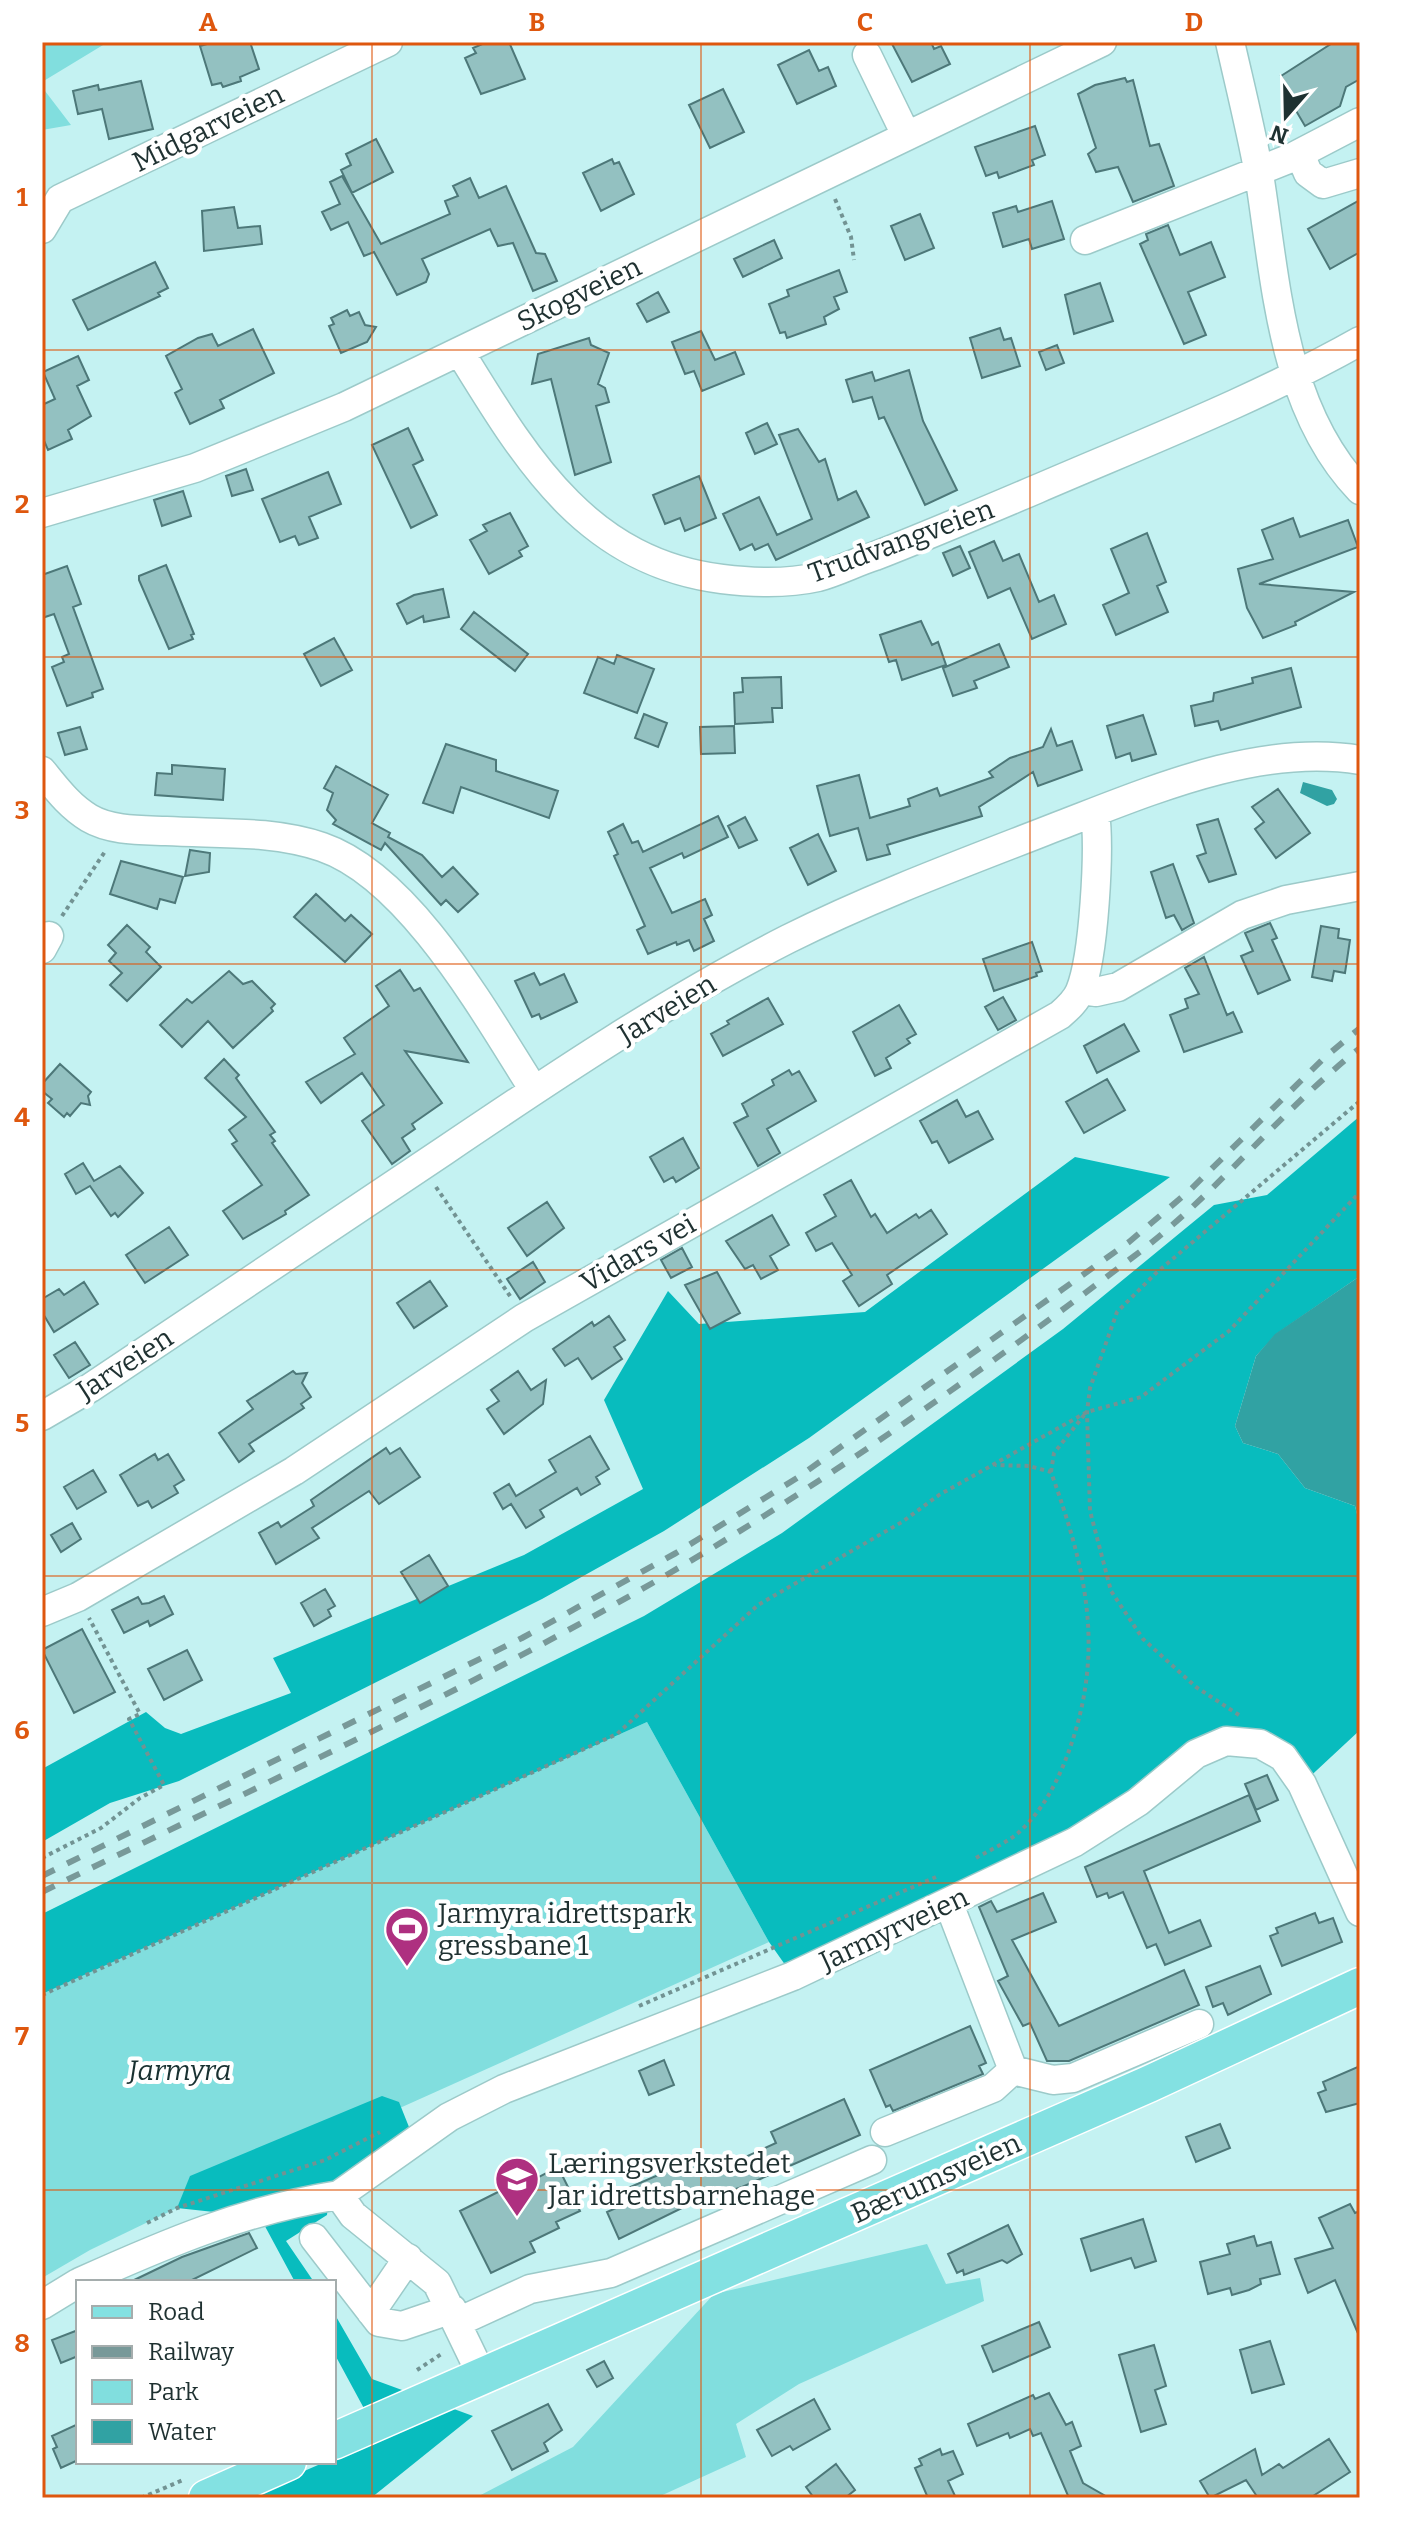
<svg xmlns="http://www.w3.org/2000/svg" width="1402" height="2540" font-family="Bitter,serif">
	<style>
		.green { fill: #81dede }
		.forest { fill: #08bcbe }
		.water { fill: #31a2a3 }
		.building { fill: #93c1c1; stroke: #4d7879; stroke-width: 2 }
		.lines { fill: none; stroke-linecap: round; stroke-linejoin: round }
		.minor-casing { stroke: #9ccac9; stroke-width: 31 }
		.major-casing { stroke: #fff; stroke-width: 39 }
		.path { stroke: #729393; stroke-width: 4; stroke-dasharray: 4 4; stroke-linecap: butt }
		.minor { stroke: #fff; stroke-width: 28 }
		.major { stroke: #83e1e2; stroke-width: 36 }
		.rail { stroke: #789999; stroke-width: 6; stroke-dasharray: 14 14; stroke-linecap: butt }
		.grid { fill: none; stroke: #de570e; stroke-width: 2; stroke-opacity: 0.55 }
		.labels { text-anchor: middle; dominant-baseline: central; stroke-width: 8; stroke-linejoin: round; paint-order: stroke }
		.street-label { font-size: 28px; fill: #1f3131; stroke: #fff }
		.poi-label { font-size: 28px; fill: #1f3131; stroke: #fff; text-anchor: start }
		.park-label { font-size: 28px; font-style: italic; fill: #193131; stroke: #fff }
		.neatline { fill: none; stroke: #de570e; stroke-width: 3 }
		.grid-label { font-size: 26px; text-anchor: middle; font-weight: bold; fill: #de570e }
	</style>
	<rect width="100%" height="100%" fill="#c4f2f2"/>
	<path class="green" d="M42 42H108L42 82Z
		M42 87 71 125 42 130Z
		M647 1722 769 1942 177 2208 90 2250 42 2278V1994Z
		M927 2244 946 2284 980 2278 984 2301 799 2384 736 2424 746 2457 656 2498H475L573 2447 714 2294Z"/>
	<path class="forest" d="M1360 1116V1276L1276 1334 1256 1356 1235 1426 1243 1443 1278 1454 1305 1488 1355 1506 1360 1526V1730L1302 1784 1246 1742 1138 1802 793 1976 769 1942 647 1722 42 1994V1914L644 1616 782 1533 1063 1329 1214 1205 1267 1195Z
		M1075 1157 1170 1177 809 1438 664 1531 542 1599 179 1781 110 1803 42 1842V1769L146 1712 165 1728 181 1734 291 1693 273 1658 524 1555 643 1489 604 1400 668 1291 699 1324 865 1312Z
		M382 2096 399 2102 411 2132 330 2186 327 2215 286 2241 314 2282H295L260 2217 177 2208 190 2176Z
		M334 2313 372 2379 473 2416 371 2498H242L325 2462H334V2458L380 2438 334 2353Z"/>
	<path class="water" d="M1303 782 1332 790 1337 799 1334 804 1327 806 1300 793Z
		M1360 1276V1526L1355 1506 1305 1488 1278 1454 1243 1443 1235 1426 1256 1356 1275 1334Z"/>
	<path class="building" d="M214 42H250L259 69 240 77 241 81 223 87 221 83 212 85 200 46Z
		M487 42H509L525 79 481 94 465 58 476 53 473 48Z
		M891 42H931L934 49 941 46 950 64 912 82Z
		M1334 42H1360V79L1346 87 1340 106 1305 126 1285 92 1289 90 1281 76Z
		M809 50 819 71 828 67 836 86 797 104 778 65Z
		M1125 78 1127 82 1133 80 1150 146 1159 144 1174 186 1133 202 1118 167 1096 172 1088 154 1096 148 1078 94 1095 85Z
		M141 81 153 129 109 139 102 109 78 114 73 91 98 85 99 90Z
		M723 89 744 132 710 148 689 105Z
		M1035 126 1045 155 1032 160 1034 165 999 178 997 172 986 176 975 147Z
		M376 139 393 172 352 193 341 170 351 165 346 154Z
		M612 159 614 164 619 162 634 194 601 211 583 173Z
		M342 176 381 244 450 214 445 201 458 196 453 186 470 178 479 198 506 186 536 253 545 254 557 281 533 291 513 243 498 246 490 229 422 259 429 274 426 282 397 295 374 252 364 256 348 222 331 230 322 212 340 204 330 182Z
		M1360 200V252L1330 269 1308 229Z
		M1052 201 1064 239 1032 249 1029 239 1003 247 993 213 1016 206 1018 212Z
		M234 207 238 228 260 226 262 244 204 251 202 211Z
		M920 214 934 248 905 260 891 226Z
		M1168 225 1180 255 1211 242 1225 277 1188 292 1206 335 1184 344 1140 244 1148 240 1146 234Z
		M774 240 782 258 743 277 734 259Z
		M155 262 168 288 158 293 160 296 88 330 73 300Z
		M839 270 847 292 834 297 839 309 824 317 826 324 787 338 785 332 780 333 769 304 789 296 787 290Z
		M1100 283 1113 321 1074 334 1065 295Z
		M658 292 669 312 647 322 637 304Z
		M347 310 350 316 359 312 365 325 376 327 367 342 341 353 329 326 334 324 331 318Z
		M1000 328 1004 340 1011 338 1020 366 982 378 970 338Z
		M253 329 274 373 220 400 224 408 190 424 175 393 182 389 166 356 198 338 212 334 218 346Z
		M701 331 715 360 735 352 744 374 702 391 694 371 685 374 672 342Z
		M589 338 591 345 609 353 598 384 605 388 609 402 596 406 611 462 575 475 551 379 532 384 538 354Z
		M1057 345 1064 363 1046 370 1039 352Z
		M78 356 89 380 77 386 91 416 68 430 72 439 48 450 42 436V405L55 399 43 372Z
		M909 370 923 421 957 490 925 505 884 417 879 419 872 397 853 402 846 380 872 372 875 381Z
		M767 423 777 444 755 454 746 433Z
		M408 428 423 460 413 465 437 515 411 528 372 445Z
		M798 429 819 462 825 459 838 500 856 491 869 517 776 560 768 544 755 550 752 544 740 550 723 514 759 497 777 535 812 519 779 435Z
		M246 469 253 490 232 496 226 476Z
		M328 472 341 504 309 517 318 538 299 545 295 536 280 542 262 499Z
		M699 476 716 518 685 531 680 518 665 524 653 495Z
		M183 491 191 516 162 526 154 500Z
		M510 513 528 546 519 551 522 556 489 574 470 540 487 531 483 525Z
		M1293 518 1300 537 1348 520 1358 547 1259 584 1354 592 1295 622 1296 625 1263 638 1247 608 1238 569 1273 559 1262 530Z
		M1147 533 1166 582 1157 586 1168 612 1116 635 1103 605 1129 593 1111 549Z
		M994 541 1003 561 1019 554 1039 602 1054 595 1066 624 1032 639 1010 588 988 598 969 552Z
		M960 546 970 568 953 576 943 553Z
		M166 565 194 634 191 635 193 639 169 649 139 580V576Z
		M67 566 81 604 73 607 103 689 92 693 93 697 67 706 52 667 64 662 62 657 69 654 54 614 42 618V575Z
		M443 589 449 617 424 622 423 616 407 624 397 604 414 595Z
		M474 612 528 654 515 671 461 629Z
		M921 621 932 645 938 642 946 665 902 680 896 660 889 662 880 635Z
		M334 638 352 670 321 686 304 654Z
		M999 644 1009 667 974 681 977 688 953 696 943 668Z
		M617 655 654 669 637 713 584 693 598 657 614 664Z
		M1291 668 1301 707 1221 730 1218 721 1195 726 1191 706 1213 701 1214 693 1253 683 1252 678Z
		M781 677 782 708H772L773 722 735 724 734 693 743 692 742 678Z
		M644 714 667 723 658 747 635 738Z
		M1143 715 1156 754 1132 761 1130 753 1116 758 1107 726Z
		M734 726 735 753 701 754 700 727Z
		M80 727 87 749 65 755 58 733Z
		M1051 729 1057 746 1072 741 1082 770 1038 786 1033 772 979 807 982 816 887 845 890 854 867 860 858 828 830 836 817 786 859 775 870 818 910 806 908 799 937 788 940 796 993 777 989 772 1010 758 1043 747Z
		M446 744 496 760V771L558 791 549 818 461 787 453 813 423 803Z
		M172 765 225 769 223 800 155 795 157 773 172 774Z
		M336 766 388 795 372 823 390 833 388 837 422 855 442 877 453 867 478 894 458 912 446 900 441 905 385 843 381 850 333 824 336 820 327 810 333 793 324 788Z
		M1278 789 1310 833 1276 858 1255 829 1264 822 1252 807Z
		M718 816 728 837 684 858 682 853 650 868 672 913 705 899 712 915 704 919 714 941 694 951 689 940 677 945 676 942 648 954 637 930 645 926 614 856 618 854 608 832 623 824 632 843 638 841 643 852Z
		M745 817 757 840 739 848 728 826Z
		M1218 819 1236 874 1209 882 1197 856 1206 853 1197 825Z
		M818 834 836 871 808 885 790 848Z
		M190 850 210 853 209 872 185 876Z
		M121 861 183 877 175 903 160 899 157 909 110 894Z
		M1173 864 1194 923 1182 930 1174 915 1166 918 1151 872Z
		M316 894 345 921 351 915 372 934 345 962 294 917Z
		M1270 923 1277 938 1272 940 1290 980 1258 994 1241 956 1253 951 1245 933Z
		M127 925 150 947 146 952 161 967 127 1001 110 985 122 973 109 961 116 953 108 945Z
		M1321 926 1339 929 1338 938 1350 940 1345 973 1334 971 1332 981 1312 977Z
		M1032 942 1042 971 1036 973 1037 976 994 991 983 959Z
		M1204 957 1227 1015 1233 1012 1242 1032 1184 1052 1170 1015 1188 1008 1185 999 1199 994 1185 968Z
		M400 970 414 991 420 988 468 1062 405 1051 442 1103 412 1124 415 1129 402 1138 410 1151 392 1164 362 1121 384 1105 362 1073 321 1103 306 1082 355 1054 344 1038 389 1006 376 986Z
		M229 971 243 984 252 981 275 1004 271 1008 273 1011 233 1048 208 1021 182 1047 160 1025 187 999 192 1003Z
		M534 973 540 985 564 974 577 1002 541 1019 539 1014 532 1017 515 981Z
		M1003 997 1016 1020 998 1030 985 1007Z
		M768 998 783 1024 723 1056 711 1034 729 1024 727 1021Z
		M899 1005 916 1034 907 1039 910 1043 886 1058 891 1068 875 1076 853 1032Z
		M1124 1024 1139 1051 1097 1073 1084 1046Z
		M224 1059 239 1075 236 1078 275 1132 270 1135 275 1141 272 1143 309 1195 285 1211 286 1214 243 1239 223 1211 262 1185 232 1144 237 1141 229 1130 246 1117 205 1078Z
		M60 1064 91 1092 88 1096 90 1105 81 1103 70 1116 67 1113 64 1117 48 1103 52 1099 42 1091V1084Z
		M789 1070 792 1075 799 1071 816 1101 767 1129 780 1153 758 1166 734 1123 748 1116 742 1104 774 1085 772 1080Z
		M1107 1079 1125 1110 1084 1133 1066 1102Z
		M957 1100 966 1117 978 1111 993 1139 949 1163 937 1141 932 1143 920 1121Z
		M683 1138 699 1168 676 1182 673 1177 664 1182 650 1157Z
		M83 1163 94 1181 120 1166 143 1193 118 1217 115 1213 111 1216 90 1186 76 1194 65 1174Z
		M851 1180 871 1217 875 1214 887 1233 916 1214 919 1218 931 1210 947 1234 887 1275 892 1284 859 1306 843 1281 852 1275 832 1243 816 1251 806 1233 836 1216 824 1195Z
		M547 1202 564 1228 527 1256 508 1228Z
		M772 1215 789 1245 770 1256 778 1270 761 1279 753 1265 745 1269 726 1241Z
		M169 1227 188 1255 145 1283 126 1255Z
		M682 1248 692 1267 671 1278 661 1260Z
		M533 1262 545 1282 520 1299 507 1279Z
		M717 1272 740 1313 710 1329 685 1285Z
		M430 1281 447 1306 414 1328 397 1303Z
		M84 1282 98 1304 54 1332 42 1312V1299L59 1289 64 1295Z
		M609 1316 625 1340 614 1347 622 1359 592 1379 578 1358 565 1366 553 1349 592 1322 594 1326Z
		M75 1342 90 1365 69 1378 54 1355Z
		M293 1371 296 1374 307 1373 302 1383 311 1397 301 1404 304 1408 249 1444 254 1451 239 1462 219 1433 253 1409 247 1401Z
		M518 1371 531 1390 546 1380 543 1404 504 1434 487 1409 499 1401 491 1390Z
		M590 1436 609 1469 596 1477 600 1484 581 1495 577 1488 540 1510 544 1517 526 1528 511 1504 503 1509 494 1493 509 1484 516 1496 556 1472 549 1460Z
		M386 1448 390 1454 400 1448 420 1477 379 1504 369 1491 312 1528 319 1538 276 1564 259 1533 278 1522 281 1527 314 1506 311 1500Z
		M155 1454 158 1460 168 1454 184 1480 174 1486 178 1493 152 1508 148 1501 138 1506 120 1475Z
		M93 1470 106 1492 77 1509 64 1487Z
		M72 1523 81 1539 61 1552 51 1535Z
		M429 1555 448 1586 420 1603 401 1572Z
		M325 1589 335 1606 328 1610 331 1616 314 1626 301 1603Z
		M164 1596 173 1614 150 1626 148 1621 124 1633 112 1610 138 1597 142 1604 149 1603Z
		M82 1629 115 1692 74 1713 42 1650Z
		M187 1650 202 1680 164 1700 148 1669Z
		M1267 1775 1278 1800 1256 1810 1245 1784Z
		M1249 1795 1260 1821 1144 1871 1169 1933 1200 1920 1211 1946 1165 1965 1156 1944 1147 1948 1123 1892 1109 1898 1107 1893 1097 1897 1085 1867Z
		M1043 1893 1056 1922 1012 1940 1059 2026 1184 1970 1199 2005 1069 2061H1047L1030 2023 1023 2026 998 1981 1008 1976 979 1907 991 1901 997 1912Z
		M1315 1913 1319 1923 1333 1918 1342 1942 1282 1966 1270 1936 1278 1933 1276 1928Z
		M1260 1966 1271 1994 1228 2015 1223 2003 1213 2007 1206 1987Z
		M970 2026 986 2063 979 2066 983 2074 893 2111 890 2105 886 2107 870 2070Z
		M664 2060 674 2085 649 2095 639 2071Z
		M1360 2066V2103L1326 2112 1318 2093 1326 2090 1323 2082Z
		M844 2099 860 2135 742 2187 690 2204 619 2239 607 2212 627 2203 621 2191 693 2160 698 2172 728 2159 730 2164 776 2143 771 2132Z
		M1220 2124 1230 2148 1196 2162 1186 2137Z
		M558 2167 580 2211 556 2222 559 2228 530 2242 535 2252 491 2273 460 2211 504 2189 506 2194Z
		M1350 2204 1355 2213 1360 2211V2338L1335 2280 1308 2293 1295 2259 1333 2248 1319 2218Z
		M1143 2219 1156 2261 1135 2268 1131 2258 1091 2271 1081 2239Z
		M1008 2225 1022 2254 1007 2263 1002 2260 964 2275 963 2270 957 2273 948 2254Z
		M249 2233 257 2248 188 2282H130L182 2257Z
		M1254 2236 1257 2246 1271 2242 1280 2274 1260 2279 1261 2284 1249 2290 1232 2295 1230 2288 1208 2294 1200 2262 1230 2254 1227 2244Z
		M1039 2322 1050 2347 993 2372 982 2346Z
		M78 2330V2356L61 2363 52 2340Z
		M1270 2341 1284 2384 1252 2393 1240 2350Z
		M1154 2345 1166 2386 1155 2390 1166 2424 1141 2432 1119 2355Z
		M604 2361 613 2378 597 2387 587 2370Z
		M1049 2393 1066 2425 1072 2422 1081 2446 1070 2451 1083 2483 1109 2498H1069L1041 2433 1033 2436 1030 2429 1010 2438 1008 2433 977 2446 968 2424 1033 2395 1035 2399Z
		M814 2399 830 2429 793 2450 790 2446 772 2456 757 2430Z
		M548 2404 562 2430 544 2443 548 2451 512 2470 492 2431Z
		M78 2424V2460L61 2468 53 2449 57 2447 52 2436Z
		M1329 2439 1350 2472 1310 2498H1258L1246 2480 1210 2498 1200 2481 1255 2449 1262 2475 1279 2464 1283 2468Z
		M940 2449 942 2455 953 2451 963 2474 948 2481 956 2498H928L915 2468 922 2465 919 2459Z
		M836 2464 855 2490 845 2498H814L806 2487Z"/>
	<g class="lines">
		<g class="minor-casing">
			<path id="minor" d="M1230 42C1240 86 1251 130 1259 174 1276 280 1281 408 1360 490
				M867 55 906 135
				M1300 154 1308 173 1323 184 1360 173
				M42 229 60 199 388 42
				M1085 240 1291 158 1360 122
				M460 352C526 459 586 562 722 579 754 583 787 584 818 577 837 572 856 562 875 556 929 535 983 512 1037 489 1146 442 1257 399 1360 341
				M42 513 195 468 344 407 1102 42
				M42 771C56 788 69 806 89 818 111 831 141 830 166 831 217 834 272 830 322 847 410 877 486 1015 534 1090
				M42 949 49 936
				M1081 990 1096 992 1118 987 1242 915 1286 900 1360 886
				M42 1416 90 1388C208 1309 326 1230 444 1151 555 1076 668 1000 788 939 876 895 969 861 1061 825 1152 790 1261 743 1360 760
				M42 1612 78 1597 294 1471 524 1318 1060 1015C1068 1008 1076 1001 1080 991 1094 957 1100 850 1095 812
				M1013 2070 1053 2080 1073 2078 1199 2024
				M885 2132 993 2088 1013 2070 949 1904
				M314 2238 379 2322 402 2326 452 2309
				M80 2282C167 2243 244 2210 339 2195
				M42 2305 78 2283
				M371 2312 408 2258
				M458 2322 530 2289 611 2273 872 2160
				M482 2376 437 2283 353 2215 339 2195 449 2117 504 2089 793 1976 1075 1842 1138 1802 1196 1754 1226 1741 1260 1744 1283 1757 1302 1784 1360 1912"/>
		</g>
		<g class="major-casing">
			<path id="major" d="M334 2441 1149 2084 1360 1986
				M207 2498 288 2462"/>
		</g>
		<path class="path" d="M835 199 851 237 854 260
			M62 916 106 850
			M436 1187 512 1299
			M1051 1472 1054 1453 1085 1414
			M1239 1715 1196 1687 1143 1639 1111 1591 1090 1511 1087 1412 1090 1388 1117 1312 1156 1273 1360 1101
			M42 1858 101 1828 140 1798 164 1785 129 1719 140 1714 89 1618
			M976 1858C990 1850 1006 1843 1018 1833 1044 1810 1060 1777 1071 1745 1105 1646 1085 1567 1051 1472L1029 1466 995 1465
			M42 1995 617 1734 758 1605 902 1522 939 1495 1087 1412 1141 1397 1229 1331 1360 1192
			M639 2006 936 1877
			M147 2223 177 2208 325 2160 380 2132
			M417 2370 443 2353
			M141 2498 183 2480"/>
		<use href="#minor" class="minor"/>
		<use href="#major" class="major"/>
		<path class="rail" d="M42 1876 522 1638 676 1553 797 1478 1129 1242 1189 1191 1324 1058 1360 1028
			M42 1892C240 1795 443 1702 635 1593 809 1495 974 1377 1133 1257 1216 1195 1279 1112 1360 1048"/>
	</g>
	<path class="grid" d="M372 42V2498M701 42V2498M1030 42V2498M42 350H1360M42 657H1360M42 964H1360M42 1270H1360M42 1576H1360M42 1883H1360M42 2190H1360"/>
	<defs>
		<g id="stadium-pin" transform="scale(2.3)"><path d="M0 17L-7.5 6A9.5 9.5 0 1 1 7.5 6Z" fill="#ae3080" stroke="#fff"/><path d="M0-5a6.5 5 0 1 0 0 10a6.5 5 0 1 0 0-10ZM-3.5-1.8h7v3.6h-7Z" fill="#fff"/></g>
		<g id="school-pin" transform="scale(2.3)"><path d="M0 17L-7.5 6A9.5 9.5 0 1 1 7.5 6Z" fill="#ae3080" stroke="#fff"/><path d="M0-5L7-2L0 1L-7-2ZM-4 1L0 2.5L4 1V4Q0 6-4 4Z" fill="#fff"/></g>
	</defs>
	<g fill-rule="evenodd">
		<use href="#stadium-pin" x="407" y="1929"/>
		<use href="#school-pin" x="517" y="2179"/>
	</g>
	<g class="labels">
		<g class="street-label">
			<text transform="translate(208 128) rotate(-26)">Midgarveien</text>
			<text transform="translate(579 294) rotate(-26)">Skogveien</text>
			<text transform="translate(901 541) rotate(-20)">Trudvangveien</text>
			<text transform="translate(667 1009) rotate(-31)">Jarveien</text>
			<text transform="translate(638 1253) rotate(-30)">Vidars vei</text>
			<text transform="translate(125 1364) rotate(-33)">Jarveien</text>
			<text transform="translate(894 1929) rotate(-25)">Jarmyrveien</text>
			<text transform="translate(936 2178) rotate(-24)">Bærumsveien</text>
		</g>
		<g class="poi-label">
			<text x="438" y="1913">Jarmyra idrettspark<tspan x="438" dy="32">gressbane 1</tspan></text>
			<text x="548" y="2163">Læringsverkstedet<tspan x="548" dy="32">Jar idrettsbarnehage</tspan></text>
		</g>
		<g class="park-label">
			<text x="180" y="2070">Jarmyra</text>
		</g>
	</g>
	<rect width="1402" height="2540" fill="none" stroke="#ffffff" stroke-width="88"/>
	<rect x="76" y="2280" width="260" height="184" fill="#ffffff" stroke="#a5adad" stroke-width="2"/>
	<rect x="92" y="2306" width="40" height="12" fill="#83e1e2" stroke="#a5adad" stroke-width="2"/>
	<text x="148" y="2320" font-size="24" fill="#1f3131">Road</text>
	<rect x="92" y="2346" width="40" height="12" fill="#789999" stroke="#a5adad" stroke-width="2"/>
	<text x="148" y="2360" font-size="24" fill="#1f3131">Railway</text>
	<rect x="92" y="2380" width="40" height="24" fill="#81dede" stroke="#a5adad" stroke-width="2"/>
	<text x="148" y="2400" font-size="24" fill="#1f3131">Park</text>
	<rect x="92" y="2420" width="40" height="24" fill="#31a2a3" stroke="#a5adad" stroke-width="2"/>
	<text x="148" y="2440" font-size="24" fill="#1f3131">Water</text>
	<g transform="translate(1286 116) rotate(200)" stroke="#ffffff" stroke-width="6" paint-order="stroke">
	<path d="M0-6L14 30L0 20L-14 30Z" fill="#1f3131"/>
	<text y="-12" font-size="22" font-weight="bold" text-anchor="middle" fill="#1f3131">N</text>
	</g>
	<rect x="44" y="44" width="1314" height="2452" class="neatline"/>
	<g class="grid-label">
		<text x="208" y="31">A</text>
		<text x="537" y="31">B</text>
		<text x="865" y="31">C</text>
		<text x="1194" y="31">D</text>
		<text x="22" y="206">1</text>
		<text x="22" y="513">2</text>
		<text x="22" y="819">3</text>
		<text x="22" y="1126">4</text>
		<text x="22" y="1432">5</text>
		<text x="22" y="1739">6</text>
		<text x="22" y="2045">7</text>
		<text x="22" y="2352">8</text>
	</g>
</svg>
